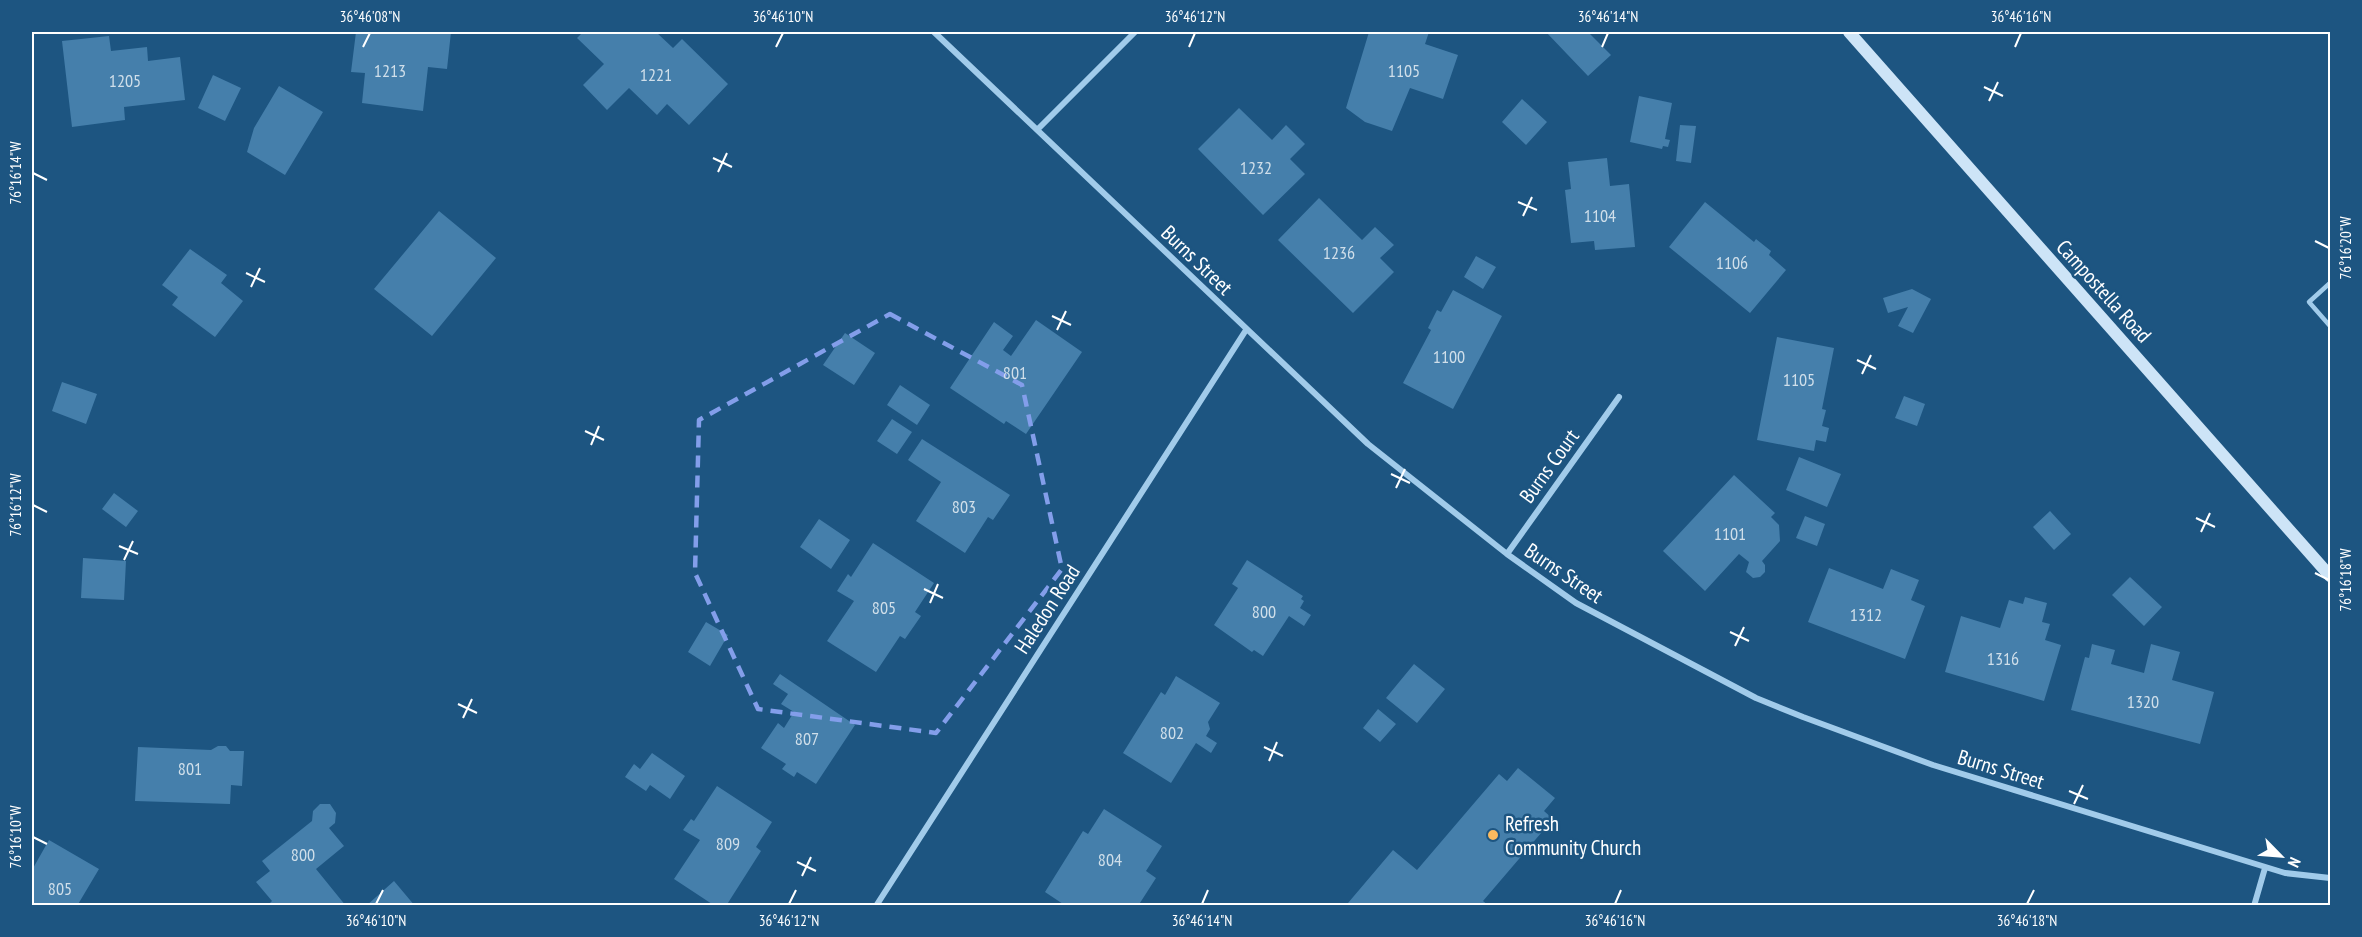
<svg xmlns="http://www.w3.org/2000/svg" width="2362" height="937" font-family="'PT Sans Narrow',sans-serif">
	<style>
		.building { fill: #457fab }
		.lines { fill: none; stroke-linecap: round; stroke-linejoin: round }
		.service { stroke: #a1cbea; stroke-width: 4.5 }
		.minor { stroke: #a1cbea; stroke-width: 6 }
		.secondary { stroke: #cde4f7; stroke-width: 12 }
		.marked { fill: none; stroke: #839eea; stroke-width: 4.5; stroke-dasharray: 12 8; stroke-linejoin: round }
		.ticks { fill: none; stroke: #fff; stroke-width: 2 }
		.poi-dot { fill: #faba5f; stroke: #1d5581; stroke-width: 2 }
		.labels { text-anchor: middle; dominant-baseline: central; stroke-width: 5; stroke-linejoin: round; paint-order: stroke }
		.number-label { font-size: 18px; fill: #d0dfea }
		.street-label { font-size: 21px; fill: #fff; stroke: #1d5581 }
		.poi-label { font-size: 21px; fill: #fff; stroke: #1d5581; text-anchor: start }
		.neatline { fill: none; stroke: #fff; stroke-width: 2 }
		.ticks-label { font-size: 15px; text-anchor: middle; fill: #fff }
	</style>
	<rect width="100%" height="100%" fill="#1d5581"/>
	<path class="building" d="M356 32H451L447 69 428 67 423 111 362 103 365 73 351 72Z
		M583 32H656L673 48 682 39 728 84 689 125 667 104 657 115 629 88 607 110 583 85 604 64 577 38Z
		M1369 32H1429L1425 44 1458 55 1443 99 1410 88 1392 131 1365 122 1346 108Z
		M1546 32H1588L1611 55 1588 76Z
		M109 36 111 51 147 47 148 61 180 57 185 100 124 107 125 120 72 127 62 41Z
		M213 75 241 88 225 121 198 108Z
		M279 86 323 112 285 175 247 152 254 128Z
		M1639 96 1672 103 1665 139 1670 140 1668 147 1663 146 1662 149 1630 142Z
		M1522 99 1547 122 1526 145 1502 122Z
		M1239 108 1272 140 1286 125 1305 144 1290 159 1305 174 1263 215 1198 149Z
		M1680 125 1696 126 1691 163 1676 161Z
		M1607 158 1610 186 1629 184 1635 247 1595 250 1594 241 1571 243 1565 190 1571 189 1568 162Z
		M1319 198 1362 240 1375 227 1394 245 1380 258 1394 272 1353 313 1278 240Z
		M1705 202 1754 242 1756 239 1771 251 1769 255 1786 270 1750 313 1669 247Z
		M439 211 496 258 432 336 374 289Z
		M190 249 227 275 221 283 243 301 215 337 172 305 178 297 162 285Z
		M1476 256 1496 267 1483 289 1464 277Z
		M1912 289 1931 299 1913 333 1898 326 1908 307 1888 313 1883 298Z
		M1453 290 1502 316 1453 409 1403 383 1431 330 1428 328 1437 310 1441 312Z
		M1036 320 1082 352 1026 434 1006 421 1004 424 950 388 994 322 1013 336 1003 350 1011 356Z
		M845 333 875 353 854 385 823 365Z
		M1777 337 1834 348 1822 409 1826 410 1822 426 1829 428 1826 442 1816 440 1814 451 1757 440Z
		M62 382 97 394 86 424 52 411Z
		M900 385 930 405 917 425 887 405Z
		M1904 396 1925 404 1917 426 1895 418Z
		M892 419 912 432 897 454 877 441Z
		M922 439 1010 495 993 520 988 517 965 553 916 521 941 482 908 460Z
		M1799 457 1841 474 1827 507 1786 490Z
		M1734 475 1775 513 1771 517 1779 525 1780 541 1762 561 1765 565V572L1760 577 1753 578 1746 572 1749 562 1739 554 1705 591 1663 551Z
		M114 493 138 511 126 527 102 509Z
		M2050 511 2071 534 2054 550 2033 527Z
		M1805 516 1825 524 1817 546 1796 538Z
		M819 519 850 540 831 569 800 547Z
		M873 543 934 583 915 612 921 616 905 639 900 636 876 672 827 641 854 601 837 591 848 574 851 577Z
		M83 558 126 561 124 600 81 598Z
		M1247 560 1303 596 1301 599 1304 601 1300 608 1311 615 1304 626 1289 616 1263 656 1254 650 1252 652 1214 625 1238 588 1232 584Z
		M1829 568 1883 589 1891 569 1919 580 1911 600 1925 606 1905 659 1808 622Z
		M2130 577 2162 607 2144 626 2112 595Z
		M2025 597 2047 603 2042 622 2050 624 2045 640 2061 645 2044 701 1945 672 1961 616 2000 628 2009 600 2023 604Z
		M706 622 728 635 710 666 688 652Z
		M2092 644 2115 650 2111 664 2144 673 2151 644 2180 652 2172 680 2214 692 2200 744 2071 710 2085 657 2089 658Z
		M1414 664 1445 689 1417 723 1386 698Z
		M780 674 855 725 816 784 797 772 794 777 782 769 786 764 761 748 778 723 784 728 794 712 781 704 788 694 773 684Z
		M1176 676 1220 703 1208 722 1210 729 1206 736 1217 743 1211 753 1196 743 1171 783 1123 753 1161 692 1165 695Z
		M1378 709 1396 724 1380 742 1363 728Z
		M218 746H226L230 751H244L242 786 231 785 230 804 135 801 138 747 211 750Z
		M652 753 685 776 670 799 650 785 646 791 625 777 634 764 640 769Z
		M1518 768 1555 798 1544 811 1553 819 1483 901 1489 906 1348 903 1393 850 1417 870 1499 774 1507 781Z
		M717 786 772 822 756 847 761 851 726 906H715L674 879 700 840 683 830 691 819 694 821Z
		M320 804H330L336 813 335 823 329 828 344 846 316 869 346 906H267L272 901 256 882 270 871 262 861 312 821 313 811Z
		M1104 809 1162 846 1146 871 1156 878 1138 906H1066L1045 892 1083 831 1088 834Z
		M49 840 99 869 77 906H32V870Z
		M394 881 415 906H366Z"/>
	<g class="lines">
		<path class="service" d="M2330 283 2309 302 2330 326"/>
		<path class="minor" d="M934 32 1368 444 1507 554 1576 603 1756 698 1803 717 1933 765 2285 873 2330 878
			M1037 130 1135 32
			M1507 554 1619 397
			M876 906 1246 330
			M2254 906 2265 868"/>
		<path class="secondary" d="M1849 32 2330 576"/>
	</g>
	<path class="marked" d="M890 314 1022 385 1062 569 936 733 758 709 695 573 699 420Z"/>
	<path class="ticks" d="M363 47 370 33M776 47 783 33M1189 47 1195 33M1602 47 1608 33M2015 47 2021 33M1984 87 2003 96M1989 101 1998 82M713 158 732 167M718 172 727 153M33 173 47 180M1518 202 1537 210M1523 216 1532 197M2315 241 2329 248M246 273 265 282M251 287 260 268M1052 316 1071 325M1057 330 1066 311M1857 360 1876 369M1862 374 1871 355M585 431 604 440M591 445 599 426M1391 474 1410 483M1396 488 1405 469M33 505 47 512M2196 518 2215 527M2201 532 2210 513M119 546 138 554M124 560 133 541M2315 573 2329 580M924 589 943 598M930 603 938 584M1730 632 1749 641M1735 646 1744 627M458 704 477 713M463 718 472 699M1264 747 1283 756M1269 761 1277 742M2069 791 2088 799M2074 804 2083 785M33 837 47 844M797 862 816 871M802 876 811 857M376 904 383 890M789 904 796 890M1202 904 1208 890M1615 904 1621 890M2027 904 2034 890"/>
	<circle class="poi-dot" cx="1493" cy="835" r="6"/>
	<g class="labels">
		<g class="number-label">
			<text x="390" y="70">1213</text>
			<text x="1404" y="70">1105</text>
			<text x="656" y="74">1221</text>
			<text x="125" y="80">1205</text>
			<text x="1256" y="167">1232</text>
			<text x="1600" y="215">1104</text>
			<text x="1339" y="252">1236</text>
			<text x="1732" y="262">1106</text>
			<text x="1449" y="356">1100</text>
			<text x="1015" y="372">801</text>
			<text x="1799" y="379">1105</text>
			<text x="964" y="506">803</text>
			<text x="1730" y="533">1101</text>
			<text x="884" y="607">805</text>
			<text x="1264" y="611">800</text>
			<text x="1866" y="614">1312</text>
			<text x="2003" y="658">1316</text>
			<text x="2143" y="701">1320</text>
			<text x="1172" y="732">802</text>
			<text x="807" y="738">807</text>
			<text x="190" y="768">801</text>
			<text x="728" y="843">809</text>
			<text x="303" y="854">800</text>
			<text x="1110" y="859">804</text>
			<text x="60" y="888">805</text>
		</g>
		<g class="street-label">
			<text transform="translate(1197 260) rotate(44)">Burns Street</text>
			<text transform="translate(2104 291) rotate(48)">Campostella Road</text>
			<text transform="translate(1549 466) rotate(-54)">Burns Court</text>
			<text transform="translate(1564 573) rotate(34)">Burns Street</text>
			<text transform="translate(1047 609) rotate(-57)">Haledon Road</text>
			<text transform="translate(2001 769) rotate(17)">Burns Street</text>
		</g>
		<g class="poi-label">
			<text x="1505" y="823">Refresh<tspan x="1505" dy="24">Community Church</tspan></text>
		</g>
	</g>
	<rect width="2362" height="937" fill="none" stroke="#1d5581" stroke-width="66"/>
	<g transform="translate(2281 856) rotate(115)" stroke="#1d5581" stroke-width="4.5" paint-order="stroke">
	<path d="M0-4.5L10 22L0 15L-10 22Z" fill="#ffffff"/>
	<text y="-9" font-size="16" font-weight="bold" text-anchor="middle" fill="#ffffff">N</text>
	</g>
	<rect x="33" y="33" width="2296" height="871" class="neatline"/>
	<g class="ticks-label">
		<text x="370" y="22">36°46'08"N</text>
		<text x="783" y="22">36°46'10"N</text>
		<text x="1195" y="22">36°46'12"N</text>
		<text x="1608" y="22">36°46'14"N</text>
		<text x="2021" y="22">36°46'16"N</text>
		<text transform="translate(16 173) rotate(-90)" y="5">76°16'14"W</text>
		<text transform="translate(2346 248) rotate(-90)" y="5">76°16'20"W</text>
		<text transform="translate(16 505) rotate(-90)" y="5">76°16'12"W</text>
		<text transform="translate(2346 580) rotate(-90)" y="5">76°16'18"W</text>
		<text transform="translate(16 837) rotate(-90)" y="5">76°16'10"W</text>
		<text x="376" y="926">36°46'10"N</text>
		<text x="789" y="926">36°46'12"N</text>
		<text x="1202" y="926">36°46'14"N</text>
		<text x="1615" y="926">36°46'16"N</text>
		<text x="2027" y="926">36°46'18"N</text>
	</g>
</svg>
